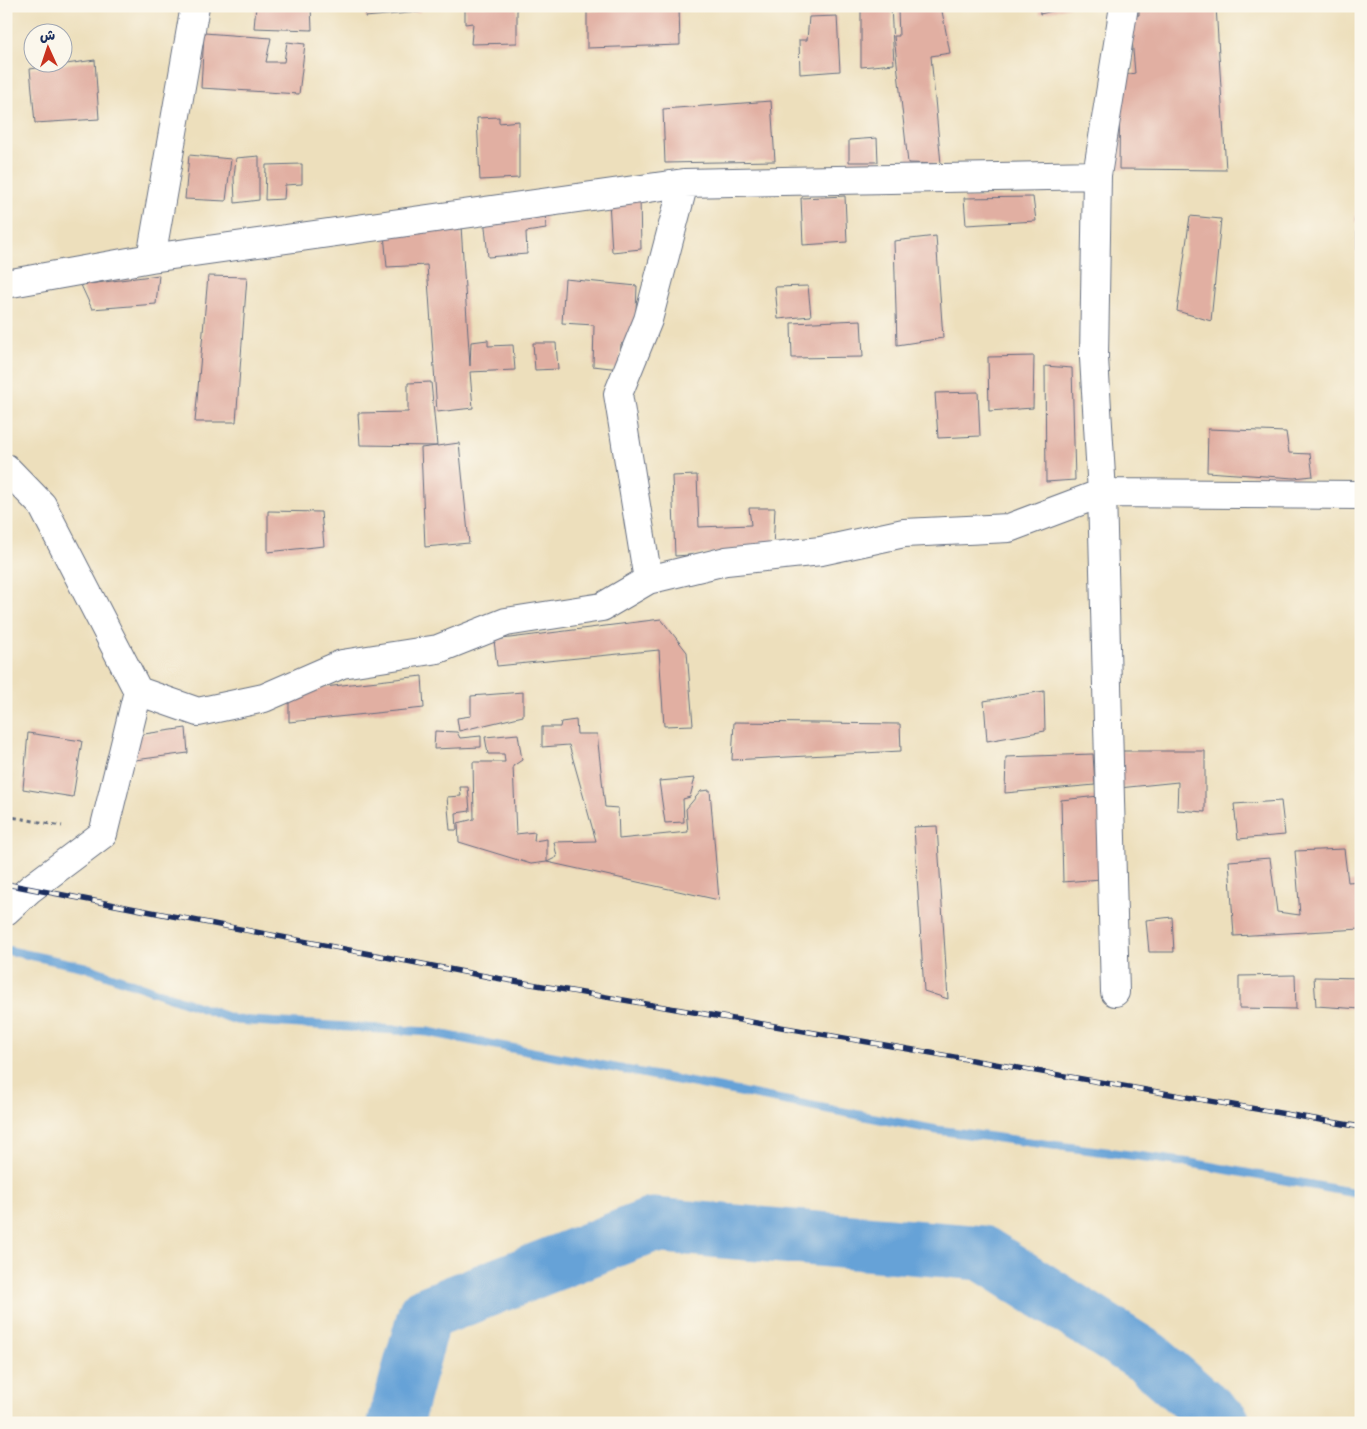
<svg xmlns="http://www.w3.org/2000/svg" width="1367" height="1429" font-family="Kalam,'Playpen Sans Arabic',sans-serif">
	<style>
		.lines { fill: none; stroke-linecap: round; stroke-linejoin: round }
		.stream { stroke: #66a2d7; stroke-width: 9 }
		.river { stroke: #66a2d7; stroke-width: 55 }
		.building { fill: #e1afa2 }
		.minor-casing { stroke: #646d7f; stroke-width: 30 }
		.path { stroke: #646d7f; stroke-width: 3; stroke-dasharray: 4 4; stroke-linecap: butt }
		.minor { stroke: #fff; stroke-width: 28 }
		.rail-casing { stroke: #1b2f5e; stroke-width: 5.5 }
		.rail { stroke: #fbf7ec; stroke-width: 4; stroke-dasharray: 11; stroke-linecap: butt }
	</style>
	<rect width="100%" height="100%" fill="#fbf7ec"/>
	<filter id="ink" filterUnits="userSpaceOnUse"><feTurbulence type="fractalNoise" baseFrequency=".02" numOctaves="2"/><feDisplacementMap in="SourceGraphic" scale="10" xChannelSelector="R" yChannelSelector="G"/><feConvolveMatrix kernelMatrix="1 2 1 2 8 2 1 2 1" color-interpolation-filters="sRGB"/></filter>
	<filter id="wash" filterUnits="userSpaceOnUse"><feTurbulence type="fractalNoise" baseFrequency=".0096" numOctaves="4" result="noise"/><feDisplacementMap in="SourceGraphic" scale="20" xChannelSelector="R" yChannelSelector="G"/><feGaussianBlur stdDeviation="1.12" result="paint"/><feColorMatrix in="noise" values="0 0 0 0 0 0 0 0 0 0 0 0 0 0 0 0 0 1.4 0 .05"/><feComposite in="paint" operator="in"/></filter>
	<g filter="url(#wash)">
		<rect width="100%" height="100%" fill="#eddfbc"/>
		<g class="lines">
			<path class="stream" d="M6 950 85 967 236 1020 428 1032 937 1130 1191 1163 1361 1194"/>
			<path class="river" d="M395 1423 425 1314 652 1225 982 1253 1148 1358 1223 1423"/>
		</g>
		<g id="blocks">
			<path class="building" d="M256 6H311L312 30 254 28Z
				M368 6H420V12L365 17Z
				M465 6H517V43L471 44 473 23 465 24Z
				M861 6H891L894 64 861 67Z
				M933 6H941L950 53 931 56 941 164 908 163 894 36H899L898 11Z
				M1039 6H1069V7L1040 14Z
				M1139 6H1216L1226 170 1119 169 1120 76 1135 73 1130 16 1139 15Z
				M679 7 680 45 587 48V11Z
				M837 16 840 71 800 74 799 40H807L809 17Z
				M204 33 271 38 266 62H284L287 42 305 44 299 94 201 88Z
				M95 60 99 119 35 123 30 69Z
				M771 101 775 161 665 163 663 109Z
				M499 117V123L519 121V178L480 180 477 118Z
				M877 138 878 162H849V140Z
				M189 155 231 159 226 201 185 199Z
				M259 156V200L235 203 234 177 236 158Z
				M302 164V184L285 185 284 199 265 200 266 165Z
				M845 196 847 242 803 245 801 198Z
				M1033 197 1036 221 966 225 964 198Z
				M640 198 641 249 612 252 609 201Z
				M1361 204V222H1355L1357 205Z
				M545 210 546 229 526 232 527 254 488 257 484 217Z
				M1190 216 1221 219 1211 321 1177 311Z
				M461 226 470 366 471 342 488 340V346L513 345 515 370 470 372 473 408 437 412 427 265 387 267 384 234Z
				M1357 231H1361V279H1357Z
				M936 236 943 338 897 345 894 241Z
				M159 275 156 304 92 309 81 285Z
				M208 276 247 277 236 422H195Z
				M565 279 637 286 635 337 621 344 620 369 593 366 594 325 562 323Z
				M808 286 811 316 778 319 775 287Z
				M861 320 863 357 792 358 791 323Z
				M533 343H556L558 369 535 370Z
				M1034 356 1033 408 989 411 988 357Z
				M1045 366 1072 368 1075 480 1046 482Z
				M431 382 437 446 459 443 469 543 425 547 421 448 437 446 360 445 358 413 408 412V383Z
				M978 392 980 436 938 438 935 393Z
				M1208 429 1286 432 1289 453 1310 454 1313 476 1294 478 1207 472Z
				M697 475 699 527 751 525 749 508H775L773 549 675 556 672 476Z
				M268 511 321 512 324 546 268 552Z
				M661 619 687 652 693 725 664 726 659 650 497 666 494 640Z
				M422 676 424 708 289 722V691Z
				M1044 691 1045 731 987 741 984 701Z
				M523 692V716L459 731 457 718 471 716V696Z
				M576 720 577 734H597L605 807 618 808 619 839 688 832 686 809 701 791 710 790 719 900 547 862 557 857 554 842 596 841 569 745 542 747V727H560L561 722Z
				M734 722 900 724 901 751 732 760Z
				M186 728 188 753 135 760 137 735Z
				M435 731 457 732 460 738 481 736V747L434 749Z
				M28 733 82 741 73 797 23 789Z
				M518 734 522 760 513 766 516 834 535 832 534 841 547 839V862L531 864 459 842 458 823 474 819 473 762H505L504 754H488L485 737Z
				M1118 751H1205V812L1177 810 1178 782 1119 788Z
				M1093 754 1095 785 1005 793 1006 757Z
				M695 778 690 797 683 799 684 822 665 823 659 781Z
				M460 787H468L470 811 456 813 457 830H450L447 797 461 796Z
				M1099 796 1101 879 1063 882 1061 800Z
				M1281 801 1285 835 1238 839 1234 804Z
				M937 826 948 999 924 991 914 827Z
				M1344 849 1348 882 1361 881V929L1234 936 1229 861 1270 858 1277 912 1300 915 1295 851Z
				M1172 917 1174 952H1149L1146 920Z
				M1295 975 1296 1009 1239 1008V976Z
				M1314 977 1361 978V1009L1316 1006Z"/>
		</g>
	</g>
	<g filter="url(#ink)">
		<use href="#blocks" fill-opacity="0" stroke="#646d7f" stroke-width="1"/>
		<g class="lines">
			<g class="minor-casing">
				<path id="minor" d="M151 258 195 6
					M6 284 151 258 684 183 1097 175
					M6 468 42 505 138 691 198 712 264 698 342 664 438 649 506 622 602 607 648 580 726 561 821 551 904 533 1009 528 1102 493 1361 495
					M648 580 618 394 648 320 684 183
					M6 911 30 889 103 834 138 691
					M1115 992 1102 493 1094 358 1097 175 1124 6"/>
			</g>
			<path class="path" d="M6 816 62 826"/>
			<use href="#minor" class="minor"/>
			<g class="rail-casing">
				<path id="rail" d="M6 884 490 977 1361 1127"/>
			</g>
			<use href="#rail" class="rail"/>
		</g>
	</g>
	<rect width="1367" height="1429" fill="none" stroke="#fbf7ec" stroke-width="25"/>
	<g transform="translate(48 48) rotate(357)"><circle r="24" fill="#fbf7ec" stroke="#a1a7b3"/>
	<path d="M0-4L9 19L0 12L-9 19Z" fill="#c8321e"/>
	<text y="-8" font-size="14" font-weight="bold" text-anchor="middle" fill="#1b2f5e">ش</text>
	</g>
</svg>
